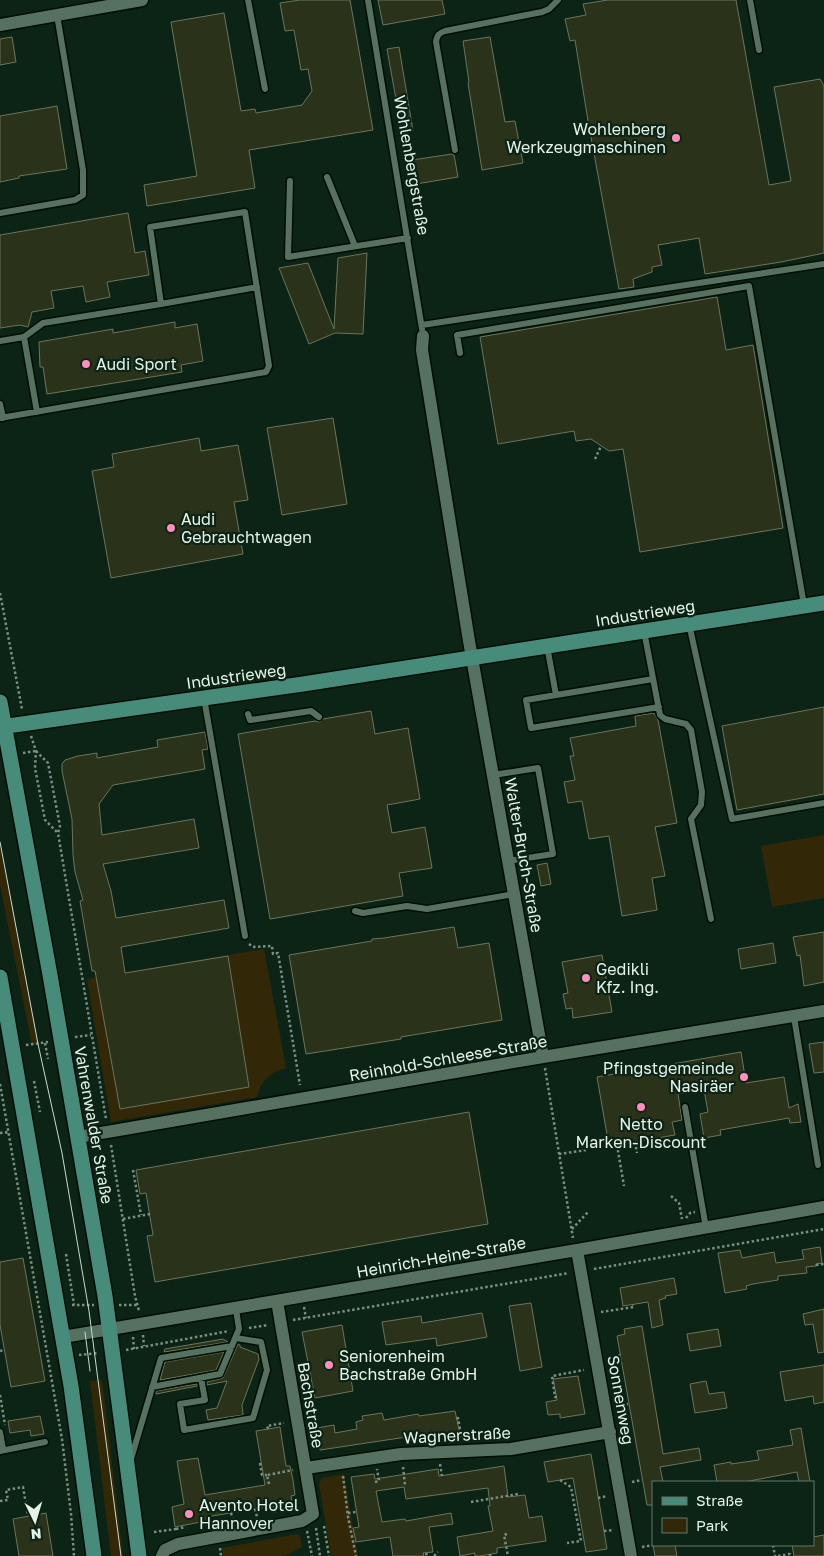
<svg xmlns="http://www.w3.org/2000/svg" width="824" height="1556" font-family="'Golos Text',sans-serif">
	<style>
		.green { fill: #322808 }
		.building { fill: #2a321a; stroke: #6b755a }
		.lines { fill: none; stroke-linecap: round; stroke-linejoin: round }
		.lane-casing { stroke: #000d03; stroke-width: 9 }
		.street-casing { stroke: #000d03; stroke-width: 15 }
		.secondary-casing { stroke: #000d03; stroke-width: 18 }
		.path { stroke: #7a8e81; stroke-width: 2.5; stroke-dasharray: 2.5 2.5; stroke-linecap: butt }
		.lane { stroke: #56715f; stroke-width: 6 }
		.street { stroke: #56715f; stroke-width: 12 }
		.secondary { stroke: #478b7b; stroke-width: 15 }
		.tram { stroke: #c8d9cd; stroke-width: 1 }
		.poi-dot { fill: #fe8ebc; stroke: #0c2416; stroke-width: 2 }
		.labels { text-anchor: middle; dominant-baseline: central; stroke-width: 4.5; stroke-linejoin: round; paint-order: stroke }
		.poi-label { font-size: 16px; fill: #e5f4e9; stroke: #0c2416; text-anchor: start }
		.street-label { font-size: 16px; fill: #e5f4e9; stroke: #0c2416 }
	</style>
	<rect width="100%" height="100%" fill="#0c2416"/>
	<path class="green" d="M824 835V898L772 907 761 846Z
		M0 842 38 1044 32 1045 0 885Z
		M264 949 286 1068C270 1072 261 1081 257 1097L111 1122 87 979Z
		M102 1380 123 1556H111L90 1381Z
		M344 1474 358 1556H331L319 1484 322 1478Z
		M297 1534 300 1536 302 1547 285 1556H223L222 1548Z"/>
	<path class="building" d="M300 0H350L373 130 249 150 255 188 147 206 144 185 197 176 171 22 224 13 241 111 255 109 256 113 302 105 312 91 308 69 301 70 294 30 285 31 280 3Z
		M378 0H442L445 14 383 25Z
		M608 0H736L769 185 791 181 774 87 820 79 824 86V253L781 262 705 274 699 238 658 245 662 265 652 267V272L633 279 634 287 619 289 588 121 575 40 570 41 565 19 586 15 583 4Z
		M12 37 16 62 0 65V39Z
		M490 37 505 122 515 121 523 163 482 170 468 83 469 82 463 41Z
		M399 47 413 131 402 133 387 49Z
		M57 106 67 169 19 176V178L0 182V116Z
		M452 154 454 155 458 177 416 184 412 160Z
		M128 213 135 253 145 251 149 275 107 282 110 297 86 302 83 286 51 291 54 308 32 312 28 327 20 325 0 328V235Z
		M367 253 363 334 335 333 309 344 279 268 308 263 334 329 338 258Z
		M717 297 726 350 753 345 783 528 640 552 623 449 609 451 591 439 576 441 574 431 498 444 480 337Z
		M175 322V328L197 324 203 361 181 365 182 372 47 394 43 367H40L39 342 113 329V333Z
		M333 418 347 504 282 515 267 428Z
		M199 438 201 451 238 445 248 500 234 502 243 554 111 578 92 471 114 467 112 454Z
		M824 707V794L737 810 722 726Z
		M371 711 375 734 408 728 420 799 387 805 392 833 425 827 432 868 399 873 403 896 270 919 238 734 315 721 320 722 323 719Z
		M654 713 658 720 677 823 655 827 665 876 652 878 657 910 622 916 609 836 589 839 582 801 568 803 564 782 575 780 570 756H574L570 738 636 726 635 716Z
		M205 732 208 749 202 750 205 769 113 785 99 804 102 835 194 819 199 848 103 864 111 891 116 918 224 900 229 928 121 947 125 973 228 956 249 1087 120 1109 95 971H92L80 901 83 900 75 872 73 855 72 819 62 771V764L65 760 78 756 97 753V758L158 747 157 740Z
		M547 863 551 884 541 886 537 865Z
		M454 927 458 948 489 943 502 1020 401 1037V1039L306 1054 289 955 372 941V939L384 938Z
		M824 932V982L804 986 800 955 797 956 793 937Z
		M773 943 776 963 741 969 738 949Z
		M602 955 612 1012 573 1018 572 1008 566 1009 563 994 568 993 562 962Z
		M824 1042V1072L814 1073 809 1044Z
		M741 1052 746 1083 784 1077 789 1108 798 1104 801 1122 790 1123 789 1118 720 1130 721 1135 704 1138 700 1114 708 1112 704 1090 678 1094 682 1120 672 1122 675 1135 609 1146 597 1077Z
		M469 1112 488 1224 155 1282 147 1236 153 1235 146 1193 140 1194 136 1170Z
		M820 1247 822 1263 816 1264V1266L806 1267 807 1273 778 1276V1280L753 1284 746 1286 747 1289 725 1293 718 1253 740 1250 742 1258 774 1252 776 1263 804 1259 802 1250Z
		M23 1258 45 1381 11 1387 0 1325V1262Z
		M674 1278 677 1294 665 1296 666 1298 659 1300 663 1325 652 1328 648 1302 623 1306 620 1288Z
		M531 1303 542 1367 520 1371 509 1306Z
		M824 1309V1352L818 1353 813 1324 805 1325 803 1314Z
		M482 1313 487 1337 437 1346 436 1338 386 1345 382 1322 421 1316 422 1323Z
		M342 1325 353 1391 315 1398 302 1332Z
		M642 1326 663 1454 699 1448 701 1460 660 1467 663 1482H653V1505H647L617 1336 625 1334 624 1329Z
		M718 1329 721 1346 690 1351 687 1334Z
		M223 1339 228 1342 164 1352 165 1349Z
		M238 1344 240 1345V1347L258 1354 259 1359 242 1405 243 1415 208 1420 206 1410 217 1408 227 1381 207 1385V1382L223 1378Z
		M224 1352 216 1370 160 1380 165 1362Z
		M824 1365V1402L814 1404 813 1396 785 1401 780 1372Z
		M578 1376 585 1414 560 1418V1414L548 1415 546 1402 557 1400 553 1379Z
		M706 1381 709 1394 724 1392 727 1408 695 1413 690 1384Z
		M197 1384V1386L156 1394V1391Z
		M455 1411 460 1434 434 1438 433 1433 320 1450 317 1428 334 1425 335 1433 357 1429 356 1422 363 1420 362 1416 382 1413 384 1420 418 1414 419 1416Z
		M40 1416 44 1434 31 1436 30 1430 10 1433 8 1421Z
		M280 1427 286 1466H290L293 1480 295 1495 291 1496 292 1503 206 1517V1521L175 1527 172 1507 184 1504 177 1461 198 1458 205 1495 265 1485 256 1431Z
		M801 1428 810 1482H799L797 1472 744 1482H717L714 1465 731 1462V1464L759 1460 757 1451 793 1445 790 1430Z
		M591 1454 607 1549 586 1552 573 1478 548 1482 544 1462Z
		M504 1466 508 1497 525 1495 529 1518 542 1516 546 1541 497 1548V1553L480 1556H475V1553L460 1556 457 1537 493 1531 488 1506H490L488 1488 406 1499 404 1487 376 1491 382 1522 405 1519 406 1521 451 1513 453 1524 429 1527 433 1552 423 1553 424 1556H393L390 1537 356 1542 353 1528 359 1527 351 1477 374 1474 375 1479 438 1469 439 1476Z
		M46 1513 53 1556H19L13 1519Z
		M824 1535V1556H794L792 1545H813V1537Z
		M653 1545H675L677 1556H655Z"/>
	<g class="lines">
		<g class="lane-casing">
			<path id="lane" d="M248 0 265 89
				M368 0 422 329
				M750 0 759 50
				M455 150 436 42C437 35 439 33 445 31L542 12 549 9 558 0
				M327 177 355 246
				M290 181 288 257 408 238
				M0 213 75 200 83 195V170L57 15
				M422 325 824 264
				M0 341 24 337
				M460 353 457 335 749 286 804 605
				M0 404 3 418
				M37 412 24 337 43 323 161 304
				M0 418 266 372 269 366 245 212 150 227 161 304 257 287
				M689 624 732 819 824 803
				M644 631 660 715 665 719 686 724 691 730 702 792 701 805 691 819 711 919
				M547 646 556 695
				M653 679 526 700 531 728 659 707
				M204 698 245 936
				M248 714 250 720 311 711 319 717
				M493 775 538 768 553 854 508 861
				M355 911 363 913 407 906 427 909 514 894
				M794 1017 818 1165
				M685 1107 706 1228
				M201 1378 205 1400 180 1404 184 1430 253 1418 267 1370 261 1342 236 1338
				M152 1387 220 1374 239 1329 236 1309
				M0 1432 3 1449
				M0 1451 45 1442
				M131 1459 161 1358 232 1346"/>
		</g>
		<g class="street-casing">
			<path id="street" d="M0 25 142 0
				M423 336 422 350 469 641 543 1057
				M78 1137 543 1057 824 1011
				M577 1250 631 1556
				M63 1337 577 1250 824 1207
				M306 1468 401 1454 511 1449 610 1432
				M162 1556 165 1550 178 1544 302 1521 313 1514 277 1301"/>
		</g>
		<g class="secondary-casing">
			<path id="secondary" d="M0 702 50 975 105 1296 139 1556
				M0 727 303 684 824 603
				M0 977 71 1386 94 1556"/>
		</g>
		<path class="path" d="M595 459 601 446
			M0 593 22 709
			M31 736 36 751 35 768 45 820 58 833
			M36 751 48 763 60 826 58 833 106 1119
			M23 753 36 751
			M249 944 253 947 272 946 273 954 278 953 300 1085
			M75 1037 91 1035
			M45 1043 48 1059
			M26 1045 48 1042
			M545 1068 573 1238
			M34 1081 40 1112
			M0 1084 62 1439 71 1514 74 1556
			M0 1133 9 1132
			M635 1142 637 1153
			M111 1145 135 1296 139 1311
			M617 1145 624 1186
			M559 1154 586 1150
			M133 1170 141 1215
			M671 1196 679 1203 682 1219
			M686 1218 690 1213 695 1212
			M123 1219 150 1214
			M572 1229 589 1211
			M66 1254 74 1305
			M816 1265 824 1264
			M594 1269 824 1229
			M72 1305H94
			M119 1305H138
			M304 1307 306 1318
			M601 1312 634 1307 633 1305
			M293 1320 569 1273
			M249 1328 268 1325
			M143 1335 144 1346
			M133 1337 134 1349
			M126 1350 229 1331
			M0 1351 4 1350
			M79 1355 98 1353
			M609 1358 620 1355
			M0 1395 5 1425
			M557 1397H555L552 1376 584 1370
			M617 1406 628 1404
			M457 1419 458 1418 462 1440
			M268 1429 267 1426 284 1423
			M261 1464H260L262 1475H267
			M440 1464 442 1476
			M403 1467 405 1485
			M343 1476 348 1517 356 1556
			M560 1480 571 1487 581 1541 567 1543
			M375 1482 379 1481 377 1469
			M632 1482 642 1480
			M269 1484 267 1475 293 1470
			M598 1498 607 1496
			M0 1501 8 1500 6 1490 23 1487 28 1516
			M471 1502 518 1494
			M274 1506 275 1513
			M255 1509 257 1517
			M231 1513 233 1521
			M348 1513 356 1512
			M324 1526 329 1556
			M316 1528 320 1556
			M176 1529 186 1527
			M307 1531 312 1556
			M604 1531 613 1530
			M154 1532 176 1529
			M507 1534 504 1535 508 1556
			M773 1545 775 1556
			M642 1547 653 1545
			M220 1548 221 1556
			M426 1553 427 1556
			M490 1554V1556
			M434 1556 438 1552
			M778 1556 790 1554 791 1556"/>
		<use href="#lane" class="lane"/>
		<use href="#street" class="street"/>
		<use href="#secondary" class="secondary"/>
		<path class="tram" d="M0 842 38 1044 62 1153 89 1311 121 1556
			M85 1332 90 1371"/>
	</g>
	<g class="poi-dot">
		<circle cx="676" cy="138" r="5"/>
		<circle cx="86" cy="364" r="5"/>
		<circle cx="171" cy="528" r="5"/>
		<circle cx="586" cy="978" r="5"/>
		<circle cx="744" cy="1077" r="5"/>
		<circle cx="641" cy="1107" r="5"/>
		<circle cx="329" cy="1365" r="5"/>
		<circle cx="189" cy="1514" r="5"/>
	</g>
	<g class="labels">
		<g class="poi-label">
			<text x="666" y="129" text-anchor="end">Wohlenberg<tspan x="666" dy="18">Werkzeugmaschinen</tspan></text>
			<text x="96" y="364">Audi Sport</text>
			<text x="181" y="519">Audi<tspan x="181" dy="18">Gebrauchtwagen</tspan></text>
			<text x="596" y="969">Gedikli<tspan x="596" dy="18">Kfz. Ing.</tspan></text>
			<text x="734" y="1068" text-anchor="end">Pfingstgemeinde<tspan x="734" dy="18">Nasiräer</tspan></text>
			<text x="641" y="1124" text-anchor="middle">Netto<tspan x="641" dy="18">Marken-Discount</tspan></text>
			<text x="339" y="1356">Seniorenheim<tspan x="339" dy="18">Bachstraße GmbH</tspan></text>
			<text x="199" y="1505">Avento Hotel<tspan x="199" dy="18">Hannover</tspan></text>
		</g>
		<g class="street-label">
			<text transform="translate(412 165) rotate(80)">Wohlenbergstraße</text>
			<text transform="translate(645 613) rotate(-9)">Industrieweg</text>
			<text transform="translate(236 676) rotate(-8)">Industrieweg</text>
			<text transform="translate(524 855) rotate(80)">Walter-Bruch-Straße</text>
			<text transform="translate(448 1058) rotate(-10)">Reinhold-Schleese-Straße</text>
			<text transform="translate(94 1125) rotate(80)">Vahrenwalder Straße</text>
			<text transform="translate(441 1257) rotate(-10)">Heinrich-Heine-Straße</text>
			<text transform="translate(621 1400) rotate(80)">Sonnenweg</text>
			<text transform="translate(311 1405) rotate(80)">Bachstraße</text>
			<text transform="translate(457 1435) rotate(-3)">Wagnerstraße</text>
		</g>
	</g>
	<rect x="652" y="1481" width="162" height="65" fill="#0c2416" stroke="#63776a"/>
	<rect x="662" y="1497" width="25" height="8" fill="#478b7b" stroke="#63776a"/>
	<text x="696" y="1506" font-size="15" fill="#e5f4e9">Straße</text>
	<rect x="662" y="1518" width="25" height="15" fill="#322808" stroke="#63776a"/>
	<text x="696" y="1531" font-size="15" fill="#e5f4e9">Park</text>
	<g transform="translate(35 1521) rotate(175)" stroke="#0c2416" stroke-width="4" paint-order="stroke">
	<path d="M0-4L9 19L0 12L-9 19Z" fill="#e5f4e9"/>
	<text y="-8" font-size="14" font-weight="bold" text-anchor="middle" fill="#e5f4e9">N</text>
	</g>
</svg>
